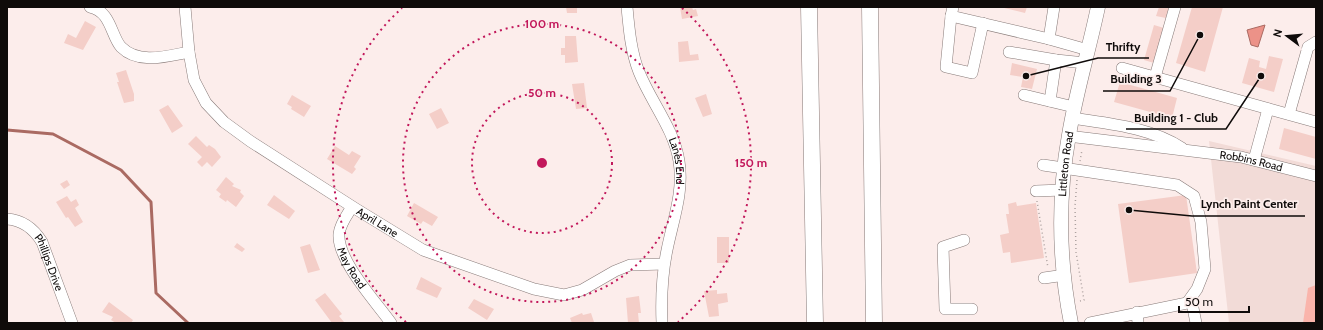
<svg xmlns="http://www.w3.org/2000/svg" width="1323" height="330" font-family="Cabin,sans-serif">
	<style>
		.built { fill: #f2dbd7 }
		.green { fill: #fab4ab }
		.water { fill: #ec9288; stroke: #aa6a62 }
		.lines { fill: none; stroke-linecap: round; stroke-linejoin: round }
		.stream { stroke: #aa6a62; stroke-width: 3 }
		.building { fill: #f4cec8 }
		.minor-casing { stroke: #877a78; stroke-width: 12 }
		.major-casing { stroke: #877a78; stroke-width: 15 }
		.highway-casing { stroke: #877a78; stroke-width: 17 }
		.path { stroke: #ada2a0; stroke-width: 1.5; stroke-dasharray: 1 3; stroke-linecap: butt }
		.minor { stroke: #fff; stroke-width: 11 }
		.major { stroke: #fff; stroke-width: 14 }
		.highway { stroke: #fff; stroke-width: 16 }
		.ring { fill: none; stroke: #c2185b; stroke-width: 2; stroke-dasharray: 2 4 }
		.labels { text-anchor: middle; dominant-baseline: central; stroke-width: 3.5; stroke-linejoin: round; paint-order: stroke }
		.street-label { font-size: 11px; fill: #0f0b0a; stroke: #fcedeb }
		.centre { fill: #c2185b; stroke: #fcedeb; stroke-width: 2 }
		.ring-label { font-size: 12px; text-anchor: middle; font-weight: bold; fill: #c2185b; stroke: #fcedeb; stroke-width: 3.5; stroke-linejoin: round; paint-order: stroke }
		.leader { fill: none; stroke: #0f0b0a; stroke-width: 1.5 }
		.callout-dot { fill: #0f0b0a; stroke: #fcedeb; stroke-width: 1.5 }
		.callout-label { font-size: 12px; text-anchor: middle; font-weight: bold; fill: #0f0b0a; stroke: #fcedeb; stroke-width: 3.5; stroke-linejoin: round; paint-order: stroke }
	</style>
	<rect width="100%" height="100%" fill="#fcedeb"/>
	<path class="built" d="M1209 141 1316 166V323H1229Z"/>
	<path class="green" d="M1316 285V323H1303L1308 288Z"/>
	<path class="water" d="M1265 25 1258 47 1251 45 1247 30Z"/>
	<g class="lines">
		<path class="stream" d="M7 130 53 134 121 170 151 202 156 293 188 323"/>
	</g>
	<path class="building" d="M566 7H577V13H567Z
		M680 7H692L693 10 696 9 698 16 682 19Z
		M1000 7H1027L1025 13Z
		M1159 7H1169L1166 18 1156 16Z
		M1192 7H1223L1205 72 1176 63Z
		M85 21 96 27 83 50 64 43 68 34 76 38Z
		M1154 25 1164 28 1154 63 1144 60Z
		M565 36H576L578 62 565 63V55H561V48H565Z
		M688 41 690 55 698 54 699 60 679 62 678 42Z
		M1269 56 1283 59 1274 92 1242 83 1249 58 1260 61 1259 67 1266 69Z
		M1012 63 1037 69 1032 89 1021 87 1023 77 1010 75Z
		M126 70 134 94V101L124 103 117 82H119L116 73Z
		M1120 82 1177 98 1172 118 1114 102Z
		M584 83 587 108 576 109 572 84Z
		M706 94 712 114 703 117 695 98Z
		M292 95 311 106 304 117 291 109 292 107 287 104Z
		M168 105 183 126 172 133 159 110Z
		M441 108 449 123 437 129 429 114Z
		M1284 128 1316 137V159L1279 149Z
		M196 136 207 147 209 145 215 149 221 157 212 167 207 162 202 167 197 162 202 157 188 144Z
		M335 146 349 155 352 151 361 156 354 167 356 169 352 174 327 159Z
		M226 177 234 184 232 186 241 190 240 192 244 196 236 207 227 200 226 202 219 197 221 194 216 190Z
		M67 180 70 185 64 189 60 184Z
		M274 195 295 211 289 219 267 205Z
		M1186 195 1197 273 1129 283 1118 204Z
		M67 196 71 202 76 199 79 205 75 208 83 222 75 227 68 217 66 218 56 202Z
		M1016 202 1017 206 1036 203 1044 258 1011 263 1010 252 1003 253 1000 235 1009 233 1006 214H1009L1008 204Z
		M414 203 438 217 432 226 423 221 421 224 407 216Z
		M717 237H729V263H717Z
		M237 243 245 249 242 252 234 247Z
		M310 244 320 270 308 273 300 247Z
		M421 277 442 288 437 298 416 289Z
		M717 290V294L727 293 728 302 718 304 719 316 709 317 704 291Z
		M325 293 342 314 339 316 344 322 343 323H332L315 300Z
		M639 296 641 313H638L639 323H628L626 298Z
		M474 299 494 309 487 320 468 308Z
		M109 302 133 320 131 323H116L111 320 113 317 102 312Z
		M582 313 583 315 591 313 594 322 572 323 570 318Z"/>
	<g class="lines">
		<g class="minor-casing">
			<g id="minor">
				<path d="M90 7C111 11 111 36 121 47 139 65 167 56 189 52"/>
				<path id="s1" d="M185 7 189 52 194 80 206 103 224 122 250 141 356 209 423 250 534 289 564 295 582 290 615 271 630 265 664 264"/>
				<path id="s2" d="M627 7C629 29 631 52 639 72 651 102 674 129 679 161 684 192 673 220 667 250 662 274 661 299 662 323"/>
				<path d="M953 7 951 16 1049 39"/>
				<path d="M1054 7 1049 39 1088 50"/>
				<path d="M951 16 946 67 972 73 983 23"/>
				<path d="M1009 52 1056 60 1085 63"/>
				<path d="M1122 68 1316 122"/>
				<path d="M1155 77 1175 7"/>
				<path d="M1024 95 1074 107"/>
				<path d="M1050 101 1056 60"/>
				<path d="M1289 114 1308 47 1316 42"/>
				<path d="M1072 118C1110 124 1150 127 1182 148"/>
				<path id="s3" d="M1068 136 1241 157 1316 176"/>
				<path d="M1254 160 1268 109"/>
				<path d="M1043 165 1177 185 1194 196 1201 222 1205 269 1197 289 1187 303 1090 323"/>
				<path d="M1036 191 1063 190"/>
				<path id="s4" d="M352 207C347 215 340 224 339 234 337 260 376 302 391 323"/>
				<path id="s5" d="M7 219C22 220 34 229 42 242L72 323"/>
				<path d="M964 240 943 247 945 309H972"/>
				<path d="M1044 278 1065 275"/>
				<path d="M1191 298 1196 323"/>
				<path d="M1137 312 1138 323"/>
			</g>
		</g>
		<g class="major-casing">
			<g id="major">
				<path id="s6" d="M1071 323C1059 262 1058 196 1069 135 1076 92 1089 50 1098 7"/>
			</g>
		</g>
		<g class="highway-casing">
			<path id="highway" d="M809 7 815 323
				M870 7 874 323"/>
		</g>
		<path class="path" d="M1080 161 1082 150
			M1077 180 1075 206 1076 252 1084 300 1080 301
			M1037 201 1048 268"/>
		<use href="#minor" class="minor"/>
		<use href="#major" class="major"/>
		<use href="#highway" class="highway"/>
	</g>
	<g class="ring">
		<circle cx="542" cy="163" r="70"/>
		<circle cx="542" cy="163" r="139"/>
		<path d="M406 322A209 209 0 0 1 402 8M682 8A209 209 0 0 1 678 322"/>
	</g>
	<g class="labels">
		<g class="street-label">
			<text stroke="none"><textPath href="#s3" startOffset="185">Robbins Road</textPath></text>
			<text stroke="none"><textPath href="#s2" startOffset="164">Lanes End</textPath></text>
			<text stroke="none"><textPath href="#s6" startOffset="160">Littleton Road</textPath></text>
			<text stroke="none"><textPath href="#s1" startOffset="309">April Lane</textPath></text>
			<text stroke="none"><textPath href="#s5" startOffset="65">Phillips Drive</textPath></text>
			<text stroke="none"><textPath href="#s4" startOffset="67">May Road</textPath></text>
		</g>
	</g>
	<circle cx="542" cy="163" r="6" class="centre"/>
	<g class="ring-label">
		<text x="542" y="28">100 m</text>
		<text x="542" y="97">50 m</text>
		<text x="751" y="167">150 m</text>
	</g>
	<path class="leader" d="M1026 76L1098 58H1149M1200 35L1170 91H1103M1261 76L1226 129H1126M1129 210L1192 216H1305"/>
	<g class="callout-dot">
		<circle cx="1026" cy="76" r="4"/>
		<circle cx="1200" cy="35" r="4"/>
		<circle cx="1261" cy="76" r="4"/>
		<circle cx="1129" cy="210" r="4"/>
	</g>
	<g class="callout-label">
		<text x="1123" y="51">Thrifty</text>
		<text x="1136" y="83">Building 3</text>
		<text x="1176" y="122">Building 1 - Club</text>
		<text x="1249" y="208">Lynch Paint Center</text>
	</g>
	<rect width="1323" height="330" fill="none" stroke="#0f0b0a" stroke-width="16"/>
	<g transform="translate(1287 36) rotate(286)" stroke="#fcedeb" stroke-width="3" paint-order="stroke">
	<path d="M0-3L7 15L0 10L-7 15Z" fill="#0f0b0a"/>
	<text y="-6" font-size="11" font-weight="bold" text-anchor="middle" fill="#0f0b0a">N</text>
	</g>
	<path d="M1179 306v6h70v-6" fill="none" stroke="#0f0b0a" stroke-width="2"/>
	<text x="1185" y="306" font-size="12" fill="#0f0b0a" stroke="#fcedeb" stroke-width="3" paint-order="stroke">50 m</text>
</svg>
